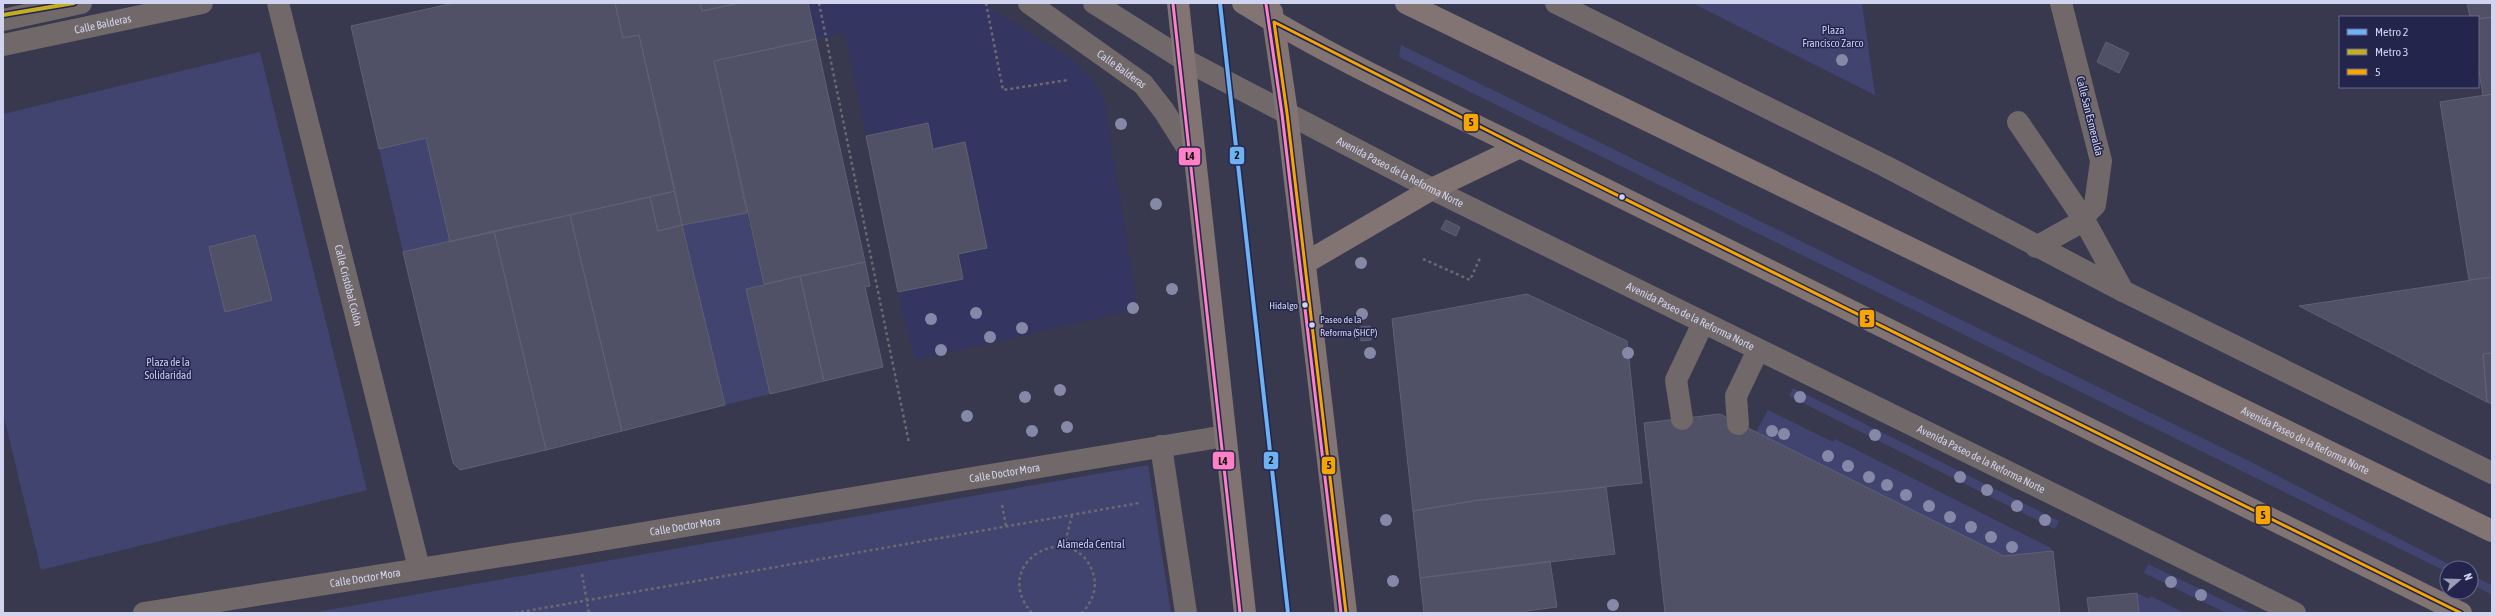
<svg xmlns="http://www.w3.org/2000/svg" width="2495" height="616" font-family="'Asap Condensed',sans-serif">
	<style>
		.built { fill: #353562 }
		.green { fill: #424470 }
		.building { fill: #505066; stroke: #606173 }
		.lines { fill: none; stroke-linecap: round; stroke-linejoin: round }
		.path { stroke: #6d686d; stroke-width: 2.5; stroke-dasharray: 3 3; stroke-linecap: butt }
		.minor { stroke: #706869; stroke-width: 22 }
		.major { stroke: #817472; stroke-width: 22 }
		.bus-1-casing { stroke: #24254d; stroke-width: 6 }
		.bus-2-casing { stroke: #24254d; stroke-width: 6 }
		.bus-1 { stroke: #f7a600; stroke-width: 3 }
		.bus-2 { stroke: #ff80c5; stroke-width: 3 }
		.metro-1-casing { stroke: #24254d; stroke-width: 7 }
		.metro-2-casing { stroke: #24254d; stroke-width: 7 }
		.metro-1 { stroke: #6db2f4; stroke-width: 4 }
		.metro-2 { stroke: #c3ae20; stroke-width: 4 }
		.tree { fill: #8688a7 }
		.bus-dot { fill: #d1d4ee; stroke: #24254d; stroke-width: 1.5 }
		.labels { text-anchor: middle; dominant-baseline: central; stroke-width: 3; stroke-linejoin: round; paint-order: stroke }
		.bus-label { font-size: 10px; fill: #d1d4ee; stroke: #24254d; text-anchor: end }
		.street-label { font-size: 11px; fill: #d1d4ee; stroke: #24254d }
		.park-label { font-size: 11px; fill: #c6caef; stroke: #24254d }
		.line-badge { stroke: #24254d; stroke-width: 1.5 }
		.pale-badge-label { font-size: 11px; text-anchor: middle; font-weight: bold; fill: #111 }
	</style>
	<rect width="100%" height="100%" fill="#38384e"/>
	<path class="built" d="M808 3H982L1073 60 1096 85 1104 98 1138 309 915 360 898 292 963 279 958 254 987 248 964 142 933 149 866 136 845 33 817 39 865 262 800 276 824 381 770 394 746 289 764 284 714 62 816 39Z"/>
	<path class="green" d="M1692 3H1862L1875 95Z
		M1401 45 2251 462 2456 568H2447V572L1399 57Z
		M260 52 367 490 41 570 3 413V114Z
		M426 138 450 242 403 252 379 149Z
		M747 213 764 284 746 289 770 394 725 405 682 225Z
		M1793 388 2059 521 2055 529 1789 396Z
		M1768 410 1833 442 1835 439 2049 547 2053 551 2004 556 1756 432Z
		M1148 465 1171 613H311Z
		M2148 564 2250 613H2226L2144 573Z
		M2471 575 2492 585V595L2471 584Z
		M2137 593 2149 599 2150 596 2184 613H2139Z"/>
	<path class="building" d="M454 3H615L623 38 639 35 675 191 450 242 426 138 379 149 351 26Z
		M615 3H700L702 11 740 3H808L816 39 714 61 747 213 682 225 639 35 623 38Z
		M700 3H740L702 11Z
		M2467 3H2492V17L2478 19V17H2470Z
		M2492 17V94L2483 96 2478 64V19Z
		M816 39 865 262 764 284 714 61Z
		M2106 42 2129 53 2119 73 2097 62Z
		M2492 94V277L2469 280 2440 102Z
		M928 123 933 149 965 142 987 248 958 254 963 279 898 292 866 136Z
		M675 191 682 225 658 231 650 197Z
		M650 197 658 231 682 225 725 405 622 431 570 215Z
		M570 215 622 431 546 450 494 231Z
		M1446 220 1460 227 1456 236 1441 229Z
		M494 231 546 450 460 470 453 463 403 252Z
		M255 235 272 300 225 312 209 247Z
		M865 262 870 286 865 287 883 367 824 381 800 276Z
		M800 276 824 381 770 394 746 289Z
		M2492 277V353L2483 354 2487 402 2299 306Z
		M1527 294 1627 341 1642 483 1479 500 1413 511 1392 319Z
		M1370 326 1371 340 1361 341 1360 327Z
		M2492 353V404L2487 402 2483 354Z
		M1720 414 2004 556 2053 551 2060 613H1665L1644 423Z
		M1606 487 1615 554 1420 578 1413 511 1479 500Z
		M1550 561 1557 607 1526 611 1527 613H1424L1420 578Z
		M2137 593 2139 613H2089L2087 598Z"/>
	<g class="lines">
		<path class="path" d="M819 3 909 443
			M986 3 1003 90 1068 80
			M1423 259 1470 280 1481 256
			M1002 505 1006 526
			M1064 547 1072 515
			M582 574 589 613
			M515 613 1139 503
			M1032 613C987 562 1074 516 1093 573 1098 588 1092 602 1082 613"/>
		<g class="minor">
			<path id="s1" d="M278 3 419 568"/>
			<path id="s2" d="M1029 3 1143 84 1164 111 1193 157"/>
			<path id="s3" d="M1094 3 1183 59 1432 189 2295 613"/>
			<path d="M1556 3 1885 166 2123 291 2492 473"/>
			<path d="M3 20 81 3"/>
			<path id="s4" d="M3 45 202 3"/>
			<path d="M2018 122 2083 218 2123 291"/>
			<path d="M2036 247 2074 226 2095 205 2101 161 2061 3"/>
			<path d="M1682 419 1676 380 1703 323"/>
			<path d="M1738 424 1736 396 1758 350"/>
			<path d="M1161 446 1186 613"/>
			<path id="s5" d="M144 613 577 544 1225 436"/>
		</g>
		<g class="major">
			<path d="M1178 3 1245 613"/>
			<path d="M1243 3C1331 58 1427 101 1520 147L2461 613"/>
			<path id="s6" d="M1406 3 2492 531"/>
			<path d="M1272 12 1287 113 1346 613"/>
			<path d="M1305 263 1432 189 1520 147"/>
		</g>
		<g class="bus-1-casing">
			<path id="bus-1" d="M1274 22 1520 147 2461 613
				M1274 22 1287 113 1346 613"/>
		</g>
		<g class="bus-2-casing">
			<path id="bus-2" d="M1173 4 1240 613
				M1266 4 1282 114 1341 613"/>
		</g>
		<use href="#bus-1" class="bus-1"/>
		<use href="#bus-2" class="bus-2"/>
		<g class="metro-1-casing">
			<path id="metro-1" d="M1220 3 1288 613"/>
		</g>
		<g class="metro-2-casing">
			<path id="metro-2" d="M3 15 74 3"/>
		</g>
		<use href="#metro-1" class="metro-1"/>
		<use href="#metro-2" class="metro-2"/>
	</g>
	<g class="tree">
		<circle cx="1842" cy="60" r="6"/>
		<circle cx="1121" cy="124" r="6"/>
		<circle cx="1156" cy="204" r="6"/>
		<circle cx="1361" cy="263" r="6"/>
		<circle cx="1172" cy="289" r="6"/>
		<circle cx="1133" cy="308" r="6"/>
		<circle cx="976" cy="313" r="6"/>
		<circle cx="1362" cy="314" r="6"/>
		<circle cx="931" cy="319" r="6"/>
		<circle cx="1022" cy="328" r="6"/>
		<circle cx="990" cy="337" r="6"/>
		<circle cx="941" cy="350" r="6"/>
		<circle cx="1370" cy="353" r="6"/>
		<circle cx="1628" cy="353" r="6"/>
		<circle cx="1060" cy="390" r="6"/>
		<circle cx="1025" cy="397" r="6"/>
		<circle cx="1800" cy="397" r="6"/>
		<circle cx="967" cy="416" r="6"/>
		<circle cx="1067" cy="427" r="6"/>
		<circle cx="1032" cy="431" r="6"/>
		<circle cx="1772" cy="431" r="6"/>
		<circle cx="1784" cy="434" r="6"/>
		<circle cx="1875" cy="435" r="6"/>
		<circle cx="1828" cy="456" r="6"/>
		<circle cx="1848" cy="466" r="6"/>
		<circle cx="1869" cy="477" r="6"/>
		<circle cx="1960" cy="477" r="6"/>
		<circle cx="1887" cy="485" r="6"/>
		<circle cx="1987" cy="490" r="6"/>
		<circle cx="1906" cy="495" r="6"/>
		<circle cx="1929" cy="506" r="6"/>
		<circle cx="2017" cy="506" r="6"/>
		<circle cx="1950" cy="517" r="6"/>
		<circle cx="1386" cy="520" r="6"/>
		<circle cx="2045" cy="520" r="6"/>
		<circle cx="1971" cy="527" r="6"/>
		<circle cx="1991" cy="537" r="6"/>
		<circle cx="2012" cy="547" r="6"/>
		<circle cx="1393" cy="581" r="6"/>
		<circle cx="2171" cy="582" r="6"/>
		<circle cx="2201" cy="595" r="6"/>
		<circle cx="1613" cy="605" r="6"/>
	</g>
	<g class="bus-dot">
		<circle cx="1622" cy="197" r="3.5"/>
		<circle cx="1305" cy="305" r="3.5"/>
		<circle cx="1312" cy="325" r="3.5"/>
	</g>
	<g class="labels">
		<g class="bus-label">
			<text x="1298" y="305">Hidalgo</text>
			<text x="1320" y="319" text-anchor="start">Paseo de la<tspan x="1320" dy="13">Reforma (SHCP)</tspan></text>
		</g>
		<g class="street-label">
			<text stroke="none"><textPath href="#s4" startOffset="102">Calle Balderas</textPath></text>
			<text stroke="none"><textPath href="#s2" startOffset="114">Calle Balderas</textPath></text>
			<text transform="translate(2090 116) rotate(76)">Calle San Esmeralda</text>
			<text stroke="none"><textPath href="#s3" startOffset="350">Avenida Paseo de la Reforma Norte</textPath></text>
			<text stroke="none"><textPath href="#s1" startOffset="291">Calle Cristóbal Colón</textPath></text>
			<text stroke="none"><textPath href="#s3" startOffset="674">Avenida Paseo de la Reforma Norte</textPath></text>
			<text stroke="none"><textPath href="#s6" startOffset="1000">Avenida Paseo de la Reforma Norte</textPath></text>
			<text stroke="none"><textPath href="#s3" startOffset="998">Avenida Paseo de la Reforma Norte</textPath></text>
			<text stroke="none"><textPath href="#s5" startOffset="872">Calle Doctor Mora</textPath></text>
			<text stroke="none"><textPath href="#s5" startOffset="548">Calle Doctor Mora</textPath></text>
			<text stroke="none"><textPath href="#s5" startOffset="224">Calle Doctor Mora</textPath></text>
		</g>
		<g class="park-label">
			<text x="1833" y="30">Plaza<tspan x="1833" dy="13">Francisco Zarco</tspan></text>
			<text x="168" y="362">Plaza de la<tspan x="168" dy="13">Solidaridad</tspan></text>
			<text x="1091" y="544">Alameda Central</text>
		</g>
	</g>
	<g class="line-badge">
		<rect x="1463" y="113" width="16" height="19" rx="4" fill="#f7a600"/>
		<rect x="1229" y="146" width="16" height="19" rx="4" fill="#6db2f4"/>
		<rect x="1178" y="147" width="23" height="19" rx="4" fill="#ff80c5"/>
		<rect x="1859" y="309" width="16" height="19" rx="4" fill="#f7a600"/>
		<rect x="1263" y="451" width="16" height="19" rx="4" fill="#6db2f4"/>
		<rect x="1212" y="451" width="23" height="19" rx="4" fill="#ff80c5"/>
		<rect x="1321" y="456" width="15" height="19" rx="4" fill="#f7a600"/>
		<rect x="2255" y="505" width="16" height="20" rx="4" fill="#f7a600"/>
	</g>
	<g class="pale-badge-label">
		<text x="1471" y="126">5</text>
		<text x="1237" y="159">2</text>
		<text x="1190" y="160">L4</text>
		<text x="1867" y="323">5</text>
		<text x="1271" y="464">2</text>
		<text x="1223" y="465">L4</text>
		<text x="1329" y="469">5</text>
		<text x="2263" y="519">5</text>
	</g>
	<rect width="2495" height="616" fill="none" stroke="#d1d4ee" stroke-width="8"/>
	<rect x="2339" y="16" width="140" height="72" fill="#24254d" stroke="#696b8d"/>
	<rect x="2347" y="29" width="20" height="6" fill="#6db2f4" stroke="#696b8d"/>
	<text x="2375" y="36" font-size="12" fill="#d1d4ee">Metro 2</text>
	<rect x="2347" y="49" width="20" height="6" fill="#c3ae20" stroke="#696b8d"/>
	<text x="2375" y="56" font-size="12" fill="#d1d4ee">Metro 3</text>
	<rect x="2347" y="69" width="20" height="6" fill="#f7a600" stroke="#696b8d"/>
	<text x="2375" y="76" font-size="12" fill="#d1d4ee">5</text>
	<g transform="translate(2459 580) rotate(70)"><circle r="19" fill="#24254d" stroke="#696b8d"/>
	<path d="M0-3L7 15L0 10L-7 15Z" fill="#9b9db6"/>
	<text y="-6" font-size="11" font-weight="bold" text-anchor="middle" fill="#d1d4ee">N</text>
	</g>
</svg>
